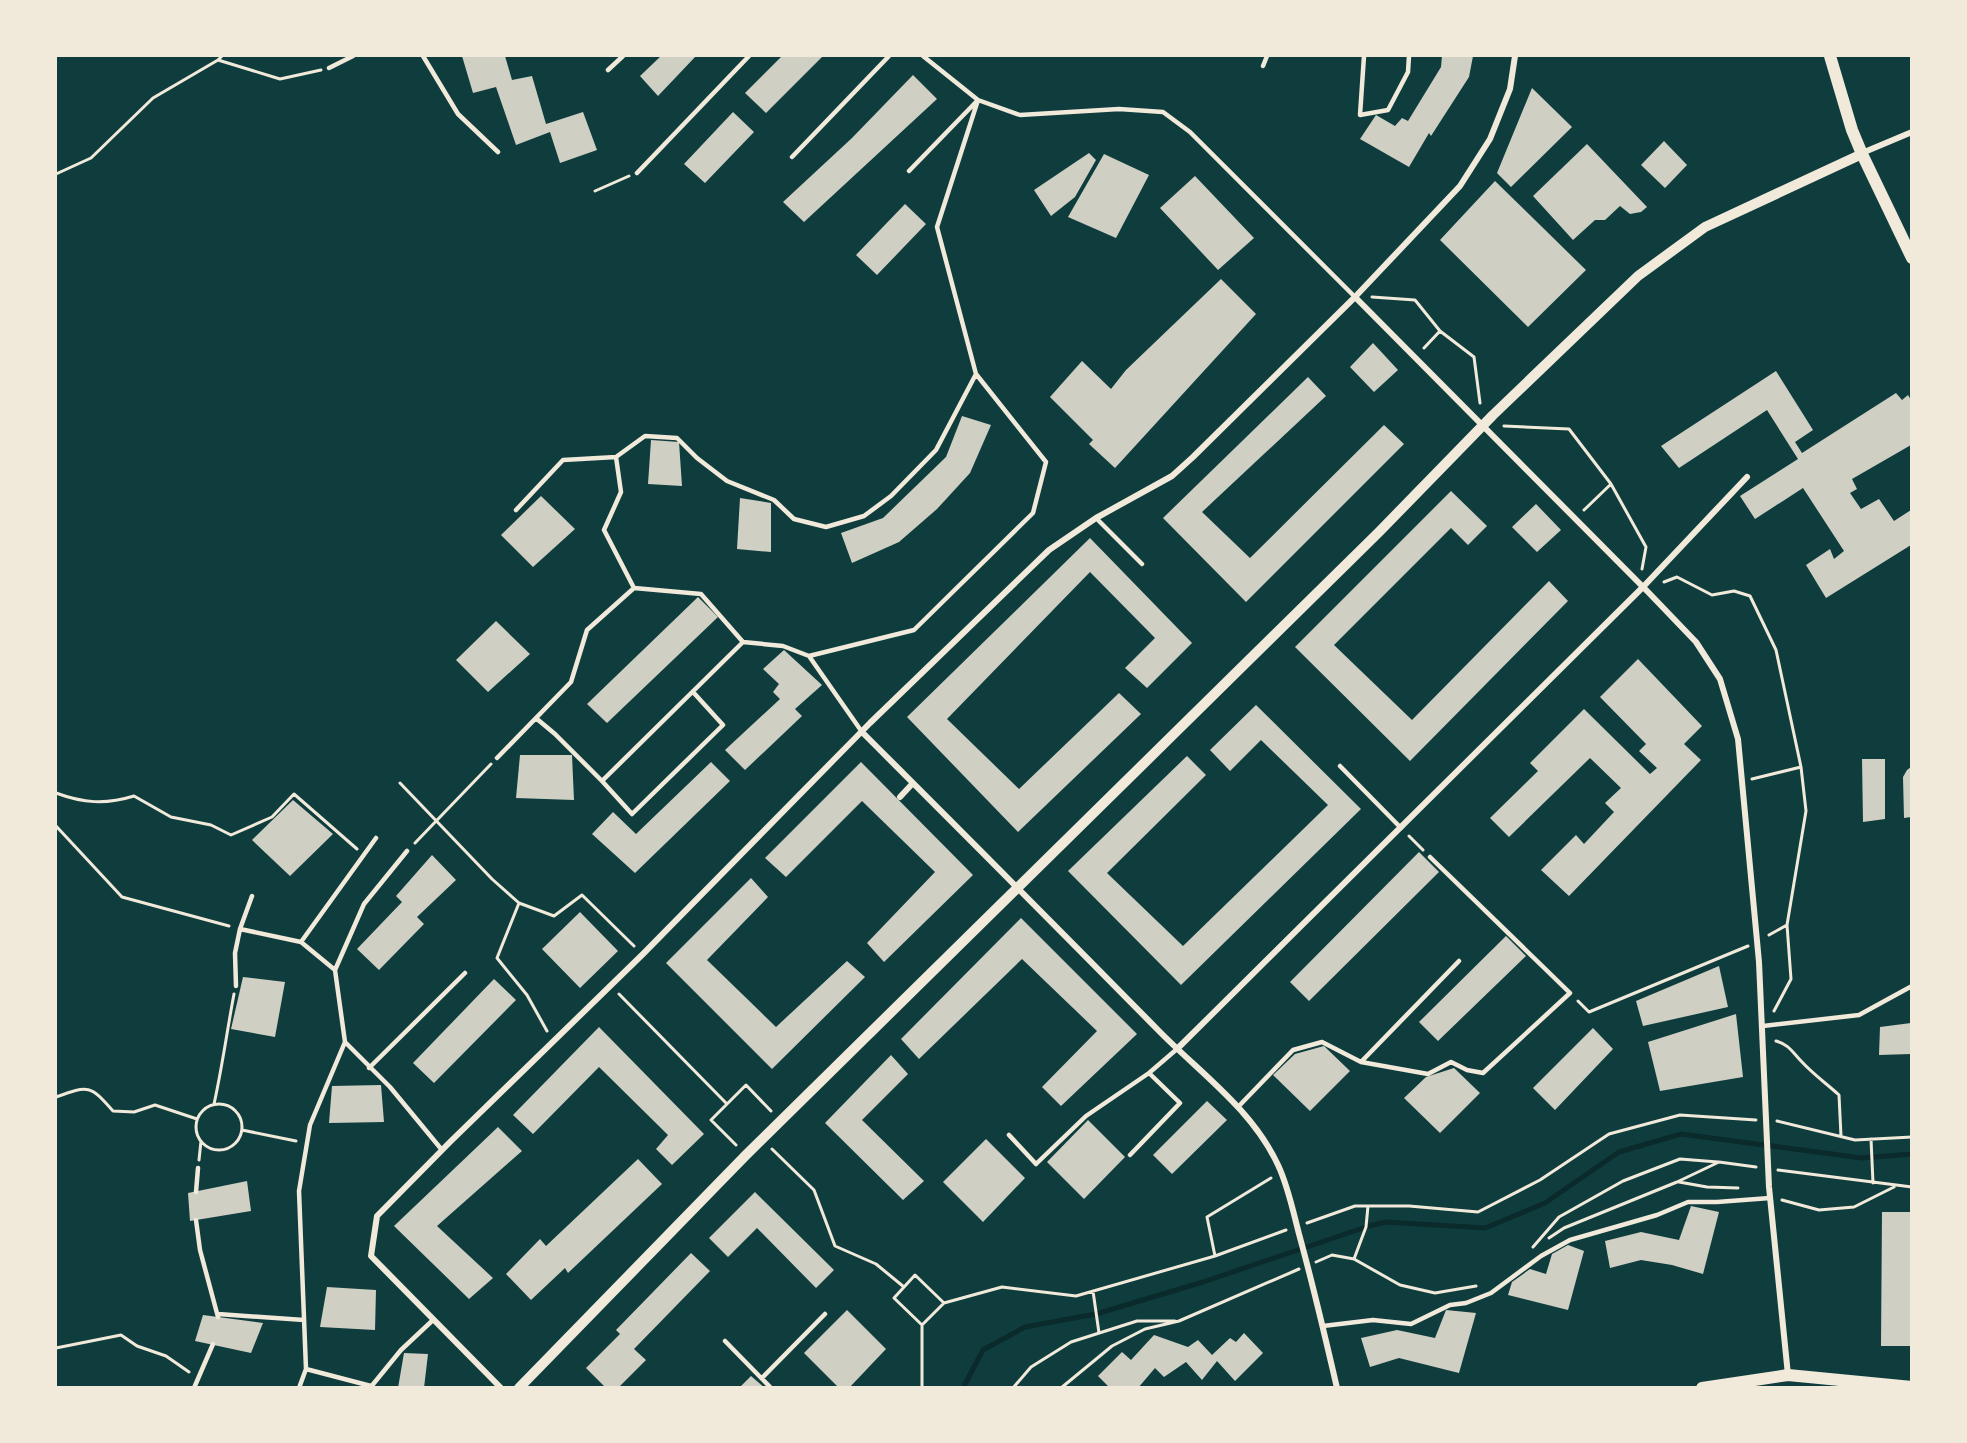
<svg xmlns="http://www.w3.org/2000/svg" width="1967" height="1443" font-family="'Roboto Serif',serif">
	<style>
		.lines { fill: none; stroke-linecap: round; stroke-linejoin: round }
		.stream { stroke: #0a2a2b; stroke-width: 5 }
		.building { fill: #cfcfc3 }
		.path { stroke: #f1e9da; stroke-width: 3 }
		.service { stroke: #f1e9da; stroke-width: 4.5 }
		.minor { stroke: #f1e9da; stroke-width: 6 }
		.tertiary { stroke: #f1e9da; stroke-width: 10 }
		.secondary { stroke: #f1e9da; stroke-width: 12 }
	</style>
	<rect width="100%" height="100%" fill="#0f3d3e"/>
	<g class="lines">
		<path class="stream" d="M963 1388 983 1350 1025 1327 1096 1314 1203 1282 1366 1227 1385 1222 1485 1228 1545 1203 1619 1152 1681 1134 1862 1158 1912 1154"/>
	</g>
	<path class="building" d="M462 56H505L512 80 532 76 546 124 583 112 597 150 560 163 550 132 516 145 496 87 473 93Z
		M661 56H696L658 96 640 76Z
		M782 56H823L766 113 745 93Z
		M1442 56H1473L1469 77 1431 136 1429 133 1409 167 1360 139 1376 115 1395 126 1402 118 1408 121 1441 67Z
		M913 75 937 99 804 222 783 202 852 138Z
		M1532 88 1572 127 1511 187 1497 173Z
		M733 112 754 132 705 183 684 164Z
		M1664 141 1687 165 1665 188 1641 165Z
		M1587 144 1647 207 1641 212 1630 214 1620 206 1605 220H1595L1573 240 1533 196Z
		M1089 153 1096 160 1075 197 1051 216 1034 190Z
		M1104 154 1149 175 1116 238 1068 217Z
		M1195 176 1254 238 1218 270 1160 208Z
		M1495 181 1586 270 1528 327 1440 240Z
		M905 204 926 224 877 275 856 255Z
		M1221 279 1256 314 1115 468 1089 444 1093 440 1050 397 1082 361 1111 389 1126 370Z
		M1373 343 1398 370 1374 392 1350 367Z
		M1776 371 1813 430 1795 442 1802 453 1896 393 1902 400 1908 395 1911 400V445L1852 479 1857 489 1850 493 1861 509 1879 499 1894 521 1911 510V545L1826 598 1806 565 1830 549 1834 559 1844 551 1803 488 1755 519 1740 496 1798 459 1767 410 1679 468 1661 446Z
		M1308 377 1326 396 1202 512 1250 558 1384 425 1404 444 1246 602 1163 518Z
		M962 416 991 425 970 473 937 509 899 542 852 563 841 533 883 518 946 457Z
		M651 440 679 442 682 486 648 484Z
		M1451 491 1487 526 1468 545 1451 528 1334 645 1412 720 1549 581 1568 601 1410 761 1295 647Z
		M541 496 575 529 533 567 501 535Z
		M740 498 771 503V552L737 549Z
		M1536 504 1561 530 1537 552 1512 527Z
		M1090 538 1192 643 1147 688 1125 668 1155 638 1090 572 947 719 1019 789 1119 693 1141 714 1018 832 907 717Z
		M698 597 718 617 607 723 587 704Z
		M496 621 530 654 488 692 456 660Z
		M784 650 822 685 795 709 802 716 745 770 725 750 780 699 773 692 779 684 763 669Z
		M1638 659 1702 726 1684 744 1701 760 1569 896 1541 870 1576 835 1584 844 1614 812 1605 803 1621 788 1590 758 1509 837 1490 818 1538 771 1530 763 1584 709 1650 774 1657 768 1639 751 1646 744 1600 697Z
		M1256 705 1361 809 1181 985 1068 871 1187 756 1206 775 1107 873 1183 946 1328 805 1261 740 1230 771 1210 750Z
		M520 755H572L574 800 516 798Z
		M1862 759H1885V819L1863 822Z
		M711 762 730 781 635 873 592 834 613 812 636 834Z
		M861 762 973 875 884 962 867 943 935 872 862 801 786 877 765 858Z
		M1911 767V817L1904 818 1903 777 1907 770Z
		M293 800 333 834 290 876 252 840Z
		M1419 852 1439 872 1309 1001 1290 982Z
		M432 855 456 880 417 917 424 924 379 970 357 949 402 902 396 896Z
		M751 878 768 897 707 960 776 1027 847 961 865 977 772 1069 666 963Z
		M580 912 618 951 580 988 542 949Z
		M1021 918 1137 1034 1061 1106 1042 1087 1097 1031 1022 959 919 1059 901 1039Z
		M1506 936 1526 956 1438 1041 1419 1022Z
		M1719 966 1728 1007 1643 1026 1636 1001Z
		M243 977 285 982 275 1037 231 1029Z
		M494 979 516 1000 434 1083 413 1063Z
		M1736 1014 1743 1077 1660 1091 1648 1042Z
		M1911 1023V1054L1879 1055 1880 1027Z
		M599 1027 704 1134 672 1165 656 1149 668 1135 599 1067 533 1134 513 1115Z
		M1593 1028 1613 1049 1555 1110 1533 1088Z
		M1324 1046 1350 1071 1310 1111 1273 1075 1295 1054Z
		M891 1055 908 1074 862 1120 924 1181 903 1200 825 1123Z
		M1454 1068 1480 1093 1440 1133 1404 1098 1426 1077Z
		M381 1085 384 1122 329 1123 332 1086Z
		M1207 1101 1227 1120 1172 1174 1153 1155Z
		M1088 1120 1125 1157 1084 1199 1047 1162Z
		M498 1127 522 1151 437 1226 493 1278 469 1299 394 1226Z
		M986 1139 1025 1178 983 1222 943 1182Z
		M638 1159 662 1184 568 1273 565 1268 531 1300 506 1274 540 1239 546 1246Z
		M247 1181 251 1211 190 1221 188 1193Z
		M755 1192 834 1270 816 1288 757 1228 728 1257 709 1238Z
		M1691 1206 1719 1212 1703 1274 1672 1265 1641 1260 1610 1268 1605 1241 1641 1232 1679 1240Z
		M1882 1212H1911V1346H1881Z
		M1568 1245 1584 1251 1568 1310 1508 1295 1512 1282 1530 1269 1546 1274 1552 1254Z
		M691 1253 710 1271 634 1349 646 1360 618 1388H606L586 1368 620 1334 616 1330Z
		M327 1287 376 1290 375 1330 320 1327Z
		M847 1310 886 1349 849 1388H839L804 1353Z
		M1446 1310 1476 1313 1459 1373 1399 1358 1370 1367 1361 1338 1397 1330 1435 1338Z
		M203 1315 263 1323 251 1353 195 1341Z
		M1244 1333 1263 1353 1235 1381 1217 1361 1202 1380 1186 1362 1164 1377 1155 1368 1138 1388H1110L1098 1376 1122 1352 1131 1360 1154 1335 1188 1347 1198 1340 1212 1355 1230 1338 1236 1342Z
		M404 1353 428 1354 424 1388H398Z
		M751 1376 765 1388H739Z"/>
	<g class="lines">
		<path class="path" d="M218 60 280 79 321 70
			M56 174 91 158 153 98 218 60 222 56
			M595 191 629 176
			M1372 297 1415 300 1440 331 1474 357 1480 403
			M1424 348 1440 331
			M1504 426 1569 429 1611 484 1646 547 1642 569
			M1584 510 1611 484
			M1664 582 1677 577 1712 595 1734 591 1750 596 1776 650 1801 767 1806 811 1787 925 1791 979 1774 1011
			M1752 779 1801 767
			M400 783 492 879 519 903
			M56 793C83 803 105 805 134 796L171 817 211 825 231 835 272 817 294 794 357 849
			M56 826 122 897 229 926
			M1409 836 1423 850
			M415 843 491 764
			M1769 935 1787 925
			M619 994 727 1104
			M1578 1001 1589 1012 1748 946
			M547 1031 527 995 497 958 519 903 554 916 582 895 634 946
			M1776 1041C1790 1045 1792 1052 1802 1062 1813 1074 1827 1084 1839 1095L1841 1136
			M56 1097C89 1085 90 1085 113 1111L134 1112 155 1105 197 1119
			M196 1127a23 23 0 1 1 46 0a23 23 0 1 1-46 0Z
			M214 1104C222 1068 227 1031 234 994
			M1777 1121 1855 1140 1912 1137
			M242 1130 296 1141
			M1871 1139 1873 1183
			M736 1145 711 1120 746 1085 771 1111
			M772 1149 814 1190 835 1246 876 1264 904 1287
			M199 1160 201 1141
			M1778 1170 1912 1187
			M1679 1182 1707 1187 1738 1188
			M1782 1200 1819 1210 1854 1207 1894 1187
			M1307 1223 1355 1206H1409L1478 1212 1540 1180 1609 1134 1680 1115 1756 1120
			M1549 1238 1564 1228 1677 1182 1719 1162 1756 1167
			M1533 1247 1559 1217 1623 1181 1680 1159 1718 1162
			M1215 1256 1207 1217 1271 1178
			M1354 1259 1366 1227 1368 1206
			M1316 1262 1332 1255 1354 1259 1400 1285 1435 1293 1476 1286
			M1093 1291 1099 1333
			M922 1325 894 1298 915 1275 944 1303
			M56 1348 121 1335 137 1346 166 1356 189 1372
			M922 1388V1325L944 1303 1002 1287 1076 1296 1215 1256 1286 1230
			M1013 1388 1031 1367 1071 1342 1137 1321H1175
			M1061 1388 1112 1346 1145 1329 1179 1321 1299 1269"/>
		<path class="service" d="M423 56 458 114 498 152
			M923 56 978 100 1020 115 1119 109 1163 112 1190 132 1355 297
			M1364 56 1360 115 1388 110 1408 72 1409 56
			M1263 66 1267 56
			M329 68 353 56
			M608 70 623 56
			M792 157 889 56
			M909 171 976 102
			M637 173 749 56
			M616 457 621 492 604 530 634 588
			M516 510 563 460 616 457 645 436 677 438 697 458 727 481 774 500 794 519 826 527 864 516 891 496 936 450 976 374
			M1096 518 1142 564
			M809 656 862 732
			M537 719 555 734 602 781 743 642
			M497 758 571 682 587 630 634 588 701 594 743 642 783 646 809 656 914 630 1033 513 1046 462 976 374 937 227 978 100
			M1340 766 1401 828
			M602 781 632 814 723 725 693 692
			M240 929 301 942 335 970
			M301 942 376 838
			M236 986 235 953 240 929 252 896
			M1763 1026 1859 1015 1912 986
			M345 1042 390 1087 442 1150
			M1361 1062 1459 961
			M369 1068 465 973
			M1238 1107 1293 1050 1322 1042 1361 1062 1428 1074 1451 1062 1467 1070 1483 1073 1570 993 1430 857
			M1009 1135 1036 1164 1086 1116 1149 1073 1177 1049
			M1130 1155 1180 1103 1149 1073
			M196 1192 198 1168
			M196 1220 200 1250 218 1317
			M218 1314 304 1320
			M1323 1326 1373 1320 1411 1324 1450 1305 1466 1303 1491 1293 1541 1256 1570 1240 1657 1215 1688 1202H1717L1770 1198
			M725 1341 771 1388
			M306 1369 371 1386
			M762 1378 825 1314
			M194 1388 213 1344
			M299 1388 306 1369 299 1191 310 1125 345 1042 335 970 364 904 407 851
			M370 1388 401 1350 433 1320"/>
		<path class="minor" d="M1862 153 1912 132
			M1355 297 1649 593 1696 642 1720 679 1738 739 1759 962 1769 1187 1788 1375
			M862 732C961 831 1060 930 1158 1030 1200 1073 1252 1109 1278 1165 1288 1186 1293 1211 1299 1234 1313 1285 1325 1336 1337 1388
			M900 797 913 783
			M1177 1049 1643 587 1747 477
			M501 1388 371 1256 377 1216 450 1142 643 954 870 723 1049 550 1096 518 1172 476 1193 457 1355 297 1460 186 1490 139 1510 89 1515 56"/>
		<path class="tertiary" d="M519 1388 746 1155 1379 532 1493 415 1638 276 1705 227 1862 154"/>
		<path class="secondary" d="M1830 56 1852 130 1862 154 1912 258
			M1702 1388 1788 1375 1912 1387"/>
	</g>
	<rect width="1967" height="1443" fill="none" stroke="#f1e9da" stroke-width="114"/>
</svg>
